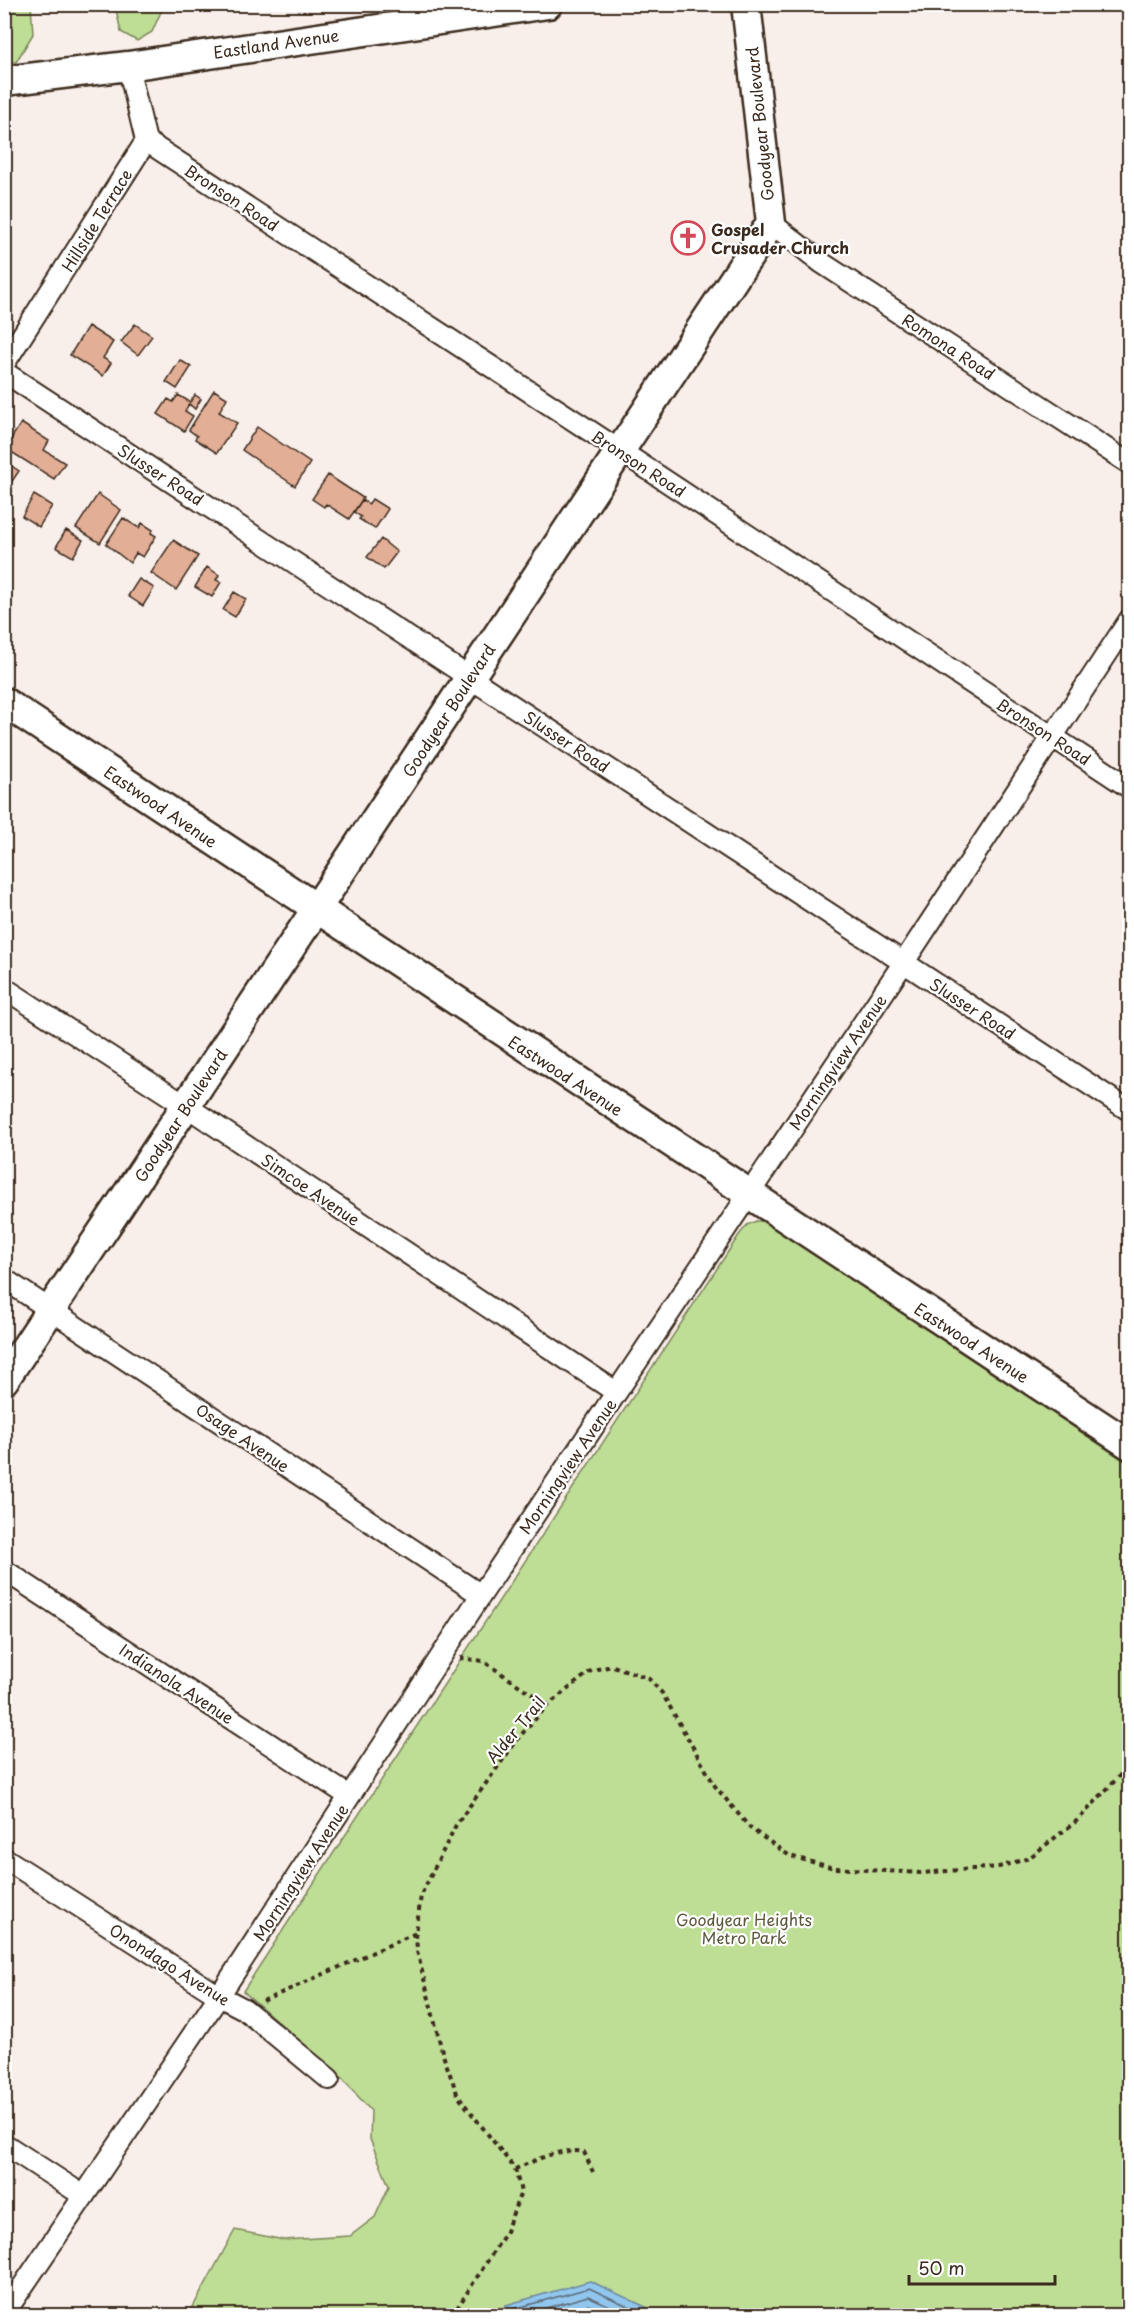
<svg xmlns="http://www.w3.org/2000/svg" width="1134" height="2320" font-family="'Playpen Sans',sans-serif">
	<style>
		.green { fill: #bedd95; stroke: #7c845a; stroke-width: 1.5 }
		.water { fill: #91c7ef; stroke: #6f889b; stroke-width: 1.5 }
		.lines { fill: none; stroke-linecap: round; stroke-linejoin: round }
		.shore { stroke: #5d6972; stroke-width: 1.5 }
		.building { fill: #e2ae96; stroke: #3b2a1e; stroke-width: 1.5 }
		.street-casing { stroke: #3b2a1e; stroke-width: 24 }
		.secondary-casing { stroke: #3b2a1e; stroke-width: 33 }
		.path { stroke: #3b2a1e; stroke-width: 4; stroke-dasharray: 4.5 4.5; stroke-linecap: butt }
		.street { stroke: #fff; stroke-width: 20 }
		.secondary { stroke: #fff; stroke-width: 28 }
		.labels { text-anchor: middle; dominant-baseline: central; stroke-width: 4.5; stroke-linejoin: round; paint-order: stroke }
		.street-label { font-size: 16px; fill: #3b2a1e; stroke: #fff }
		.poi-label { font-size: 16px; font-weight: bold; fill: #3b2a1e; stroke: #fff; text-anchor: start }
		.park-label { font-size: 16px; fill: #5c573c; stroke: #fff }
	</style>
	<rect width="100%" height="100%" fill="#f9efea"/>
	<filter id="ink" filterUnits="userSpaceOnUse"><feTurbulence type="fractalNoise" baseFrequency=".0167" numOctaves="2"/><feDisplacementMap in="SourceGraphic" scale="12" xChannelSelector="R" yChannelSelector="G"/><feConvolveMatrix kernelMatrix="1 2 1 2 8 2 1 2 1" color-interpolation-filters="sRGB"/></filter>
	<g filter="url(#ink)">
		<path class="green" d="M4 5H31L33 34 16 62H5Z
			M115 5V4L164 5 152 32 137 41 121 32Z
			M756 1221H764L776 1229 1129 1464V2315L188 2316 235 2230 284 2240 350 2236 375 2217 389 2186 370 2139 371 2111 341 2077 243 1991 739 1235 747 1225Z"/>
		<path class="water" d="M590 2281 663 2315H497L506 2305Z"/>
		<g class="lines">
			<path class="shore" d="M505 2316 510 2310 589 2288 649 2316
				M518 2316 588 2296 632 2316
				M550 2316 588 2305 610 2316"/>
		</g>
		<path class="building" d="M135 324 152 336 138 355 121 342Z
			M88 326 113 342 103 358 111 363 103 376 70 355Z
			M180 360 191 367 177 389 166 382Z
			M214 390 227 398 219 412 237 423 217 453 195 439 197 436 189 430Z
			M178 395 190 402 195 395 201 399 195 409 189 404 185 411 193 416 184 431 158 414 168 399 173 402Z
			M21 423 49 441 44 450 65 463 54 479 5 448Z
			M257 427 310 463 295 486 242 450Z
			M4 461 19 471 8 487 12 491 7 497 4 496Z
			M328 475 363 498 349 519 326 504 324 507 312 499Z
			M98 494 121 510 100 543 76 528Z
			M34 495 52 506 39 527 22 516Z
			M372 499 388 509 375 529 359 519 361 517 354 512 362 500 369 504Z
			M123 518 139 528 142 523 153 530 151 533 156 536 143 557 136 553 130 563 106 544Z
			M66 530 83 540 73 557 56 547Z
			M381 539 397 552 384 569 367 557Z
			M173 540 198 556 176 590 151 573Z
			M207 567 219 575 216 580 221 582 212 597 195 587Z
			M139 579 154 588 143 606 128 596Z
			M234 592 246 599 235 617 223 610Z"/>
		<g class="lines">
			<g class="street-casing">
				<path id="street" d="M146 141 619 450 1130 788
					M771 223 822 263 1130 464
					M4 364 146 141 128 66
					M4 372 1130 1111
					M4 988 186 1106 616 1392
					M4 1279 481 1595
					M4 1570 349 1796
					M4 1858 219 1996 244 2009 329 2079
					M4 2144 84 2196
					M4 2314 219 1996 481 1595 904 962 1130 619"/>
			</g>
			<g class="secondary-casing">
				<path id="secondary" d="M4 81 128 66 548 4
					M4 702 1130 1445
					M4 1380 771 223 746 4"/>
			</g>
			<path class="path" d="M460 1658 483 1661 548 1705
				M263 2001 416 1933
				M515 2169C537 2160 560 2147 584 2152L593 2172
				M452 2316 505 2234 521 2192 515 2169 458 2096 443 2055 417 1951 416 1933 421 1895 456 1825 520 1736 548 1705 592 1670 613 1666 648 1678 662 1693 715 1786 750 1828 790 1856 834 1868 921 1873 999 1867 1029 1858 1079 1819 1122 1773 1130 1767"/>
			<use href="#street" class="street"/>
			<use href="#secondary" class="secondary"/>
		</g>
	</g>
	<defs>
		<g id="church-ring" transform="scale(1.725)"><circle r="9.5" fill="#fff" stroke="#d1495b" stroke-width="1.5"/><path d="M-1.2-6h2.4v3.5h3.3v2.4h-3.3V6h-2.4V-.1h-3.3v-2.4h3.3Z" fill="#d1495b"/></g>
	</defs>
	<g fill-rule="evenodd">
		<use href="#church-ring" x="688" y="238"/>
	</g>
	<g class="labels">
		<g class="street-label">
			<text transform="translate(276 43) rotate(-8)">Eastland Avenue</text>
			<text transform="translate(759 124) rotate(-96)">Goodyear Boulevard</text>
			<text transform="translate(232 197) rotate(33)">Bronson Road</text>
			<text transform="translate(96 220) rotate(-58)">Hillside Terrace</text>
			<text transform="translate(949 346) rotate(33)">Romona Road</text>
			<text transform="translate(639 463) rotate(33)">Bronson Road</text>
			<text transform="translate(161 474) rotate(33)">Slusser Road</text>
			<text transform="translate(448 710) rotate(-57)">Goodyear Boulevard</text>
			<text transform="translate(1044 731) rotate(33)">Bronson Road</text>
			<text transform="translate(567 741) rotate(33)">Slusser Road</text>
			<text transform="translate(161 806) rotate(34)">Eastwood Avenue</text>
			<text transform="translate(973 1008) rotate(33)">Slusser Road</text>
			<text transform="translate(837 1062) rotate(-56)">Morningview Avenue</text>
			<text transform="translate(566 1075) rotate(33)">Eastwood Avenue</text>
			<text transform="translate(180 1115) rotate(-57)">Goodyear Boulevard</text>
			<text transform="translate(311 1189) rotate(34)">Simcoe Avenue</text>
			<text transform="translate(972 1342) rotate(33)">Eastwood Avenue</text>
			<text transform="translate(243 1437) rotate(34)">Osage Avenue</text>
			<text transform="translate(567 1466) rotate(-56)">Morningview Avenue</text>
			<text transform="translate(177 1683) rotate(33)">Indianola Avenue</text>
			<text transform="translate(515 1729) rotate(-50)">Alder Trail</text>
			<text transform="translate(300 1872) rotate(-57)">Morningview Avenue</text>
			<text transform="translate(170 1964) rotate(32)">Onondago Avenue</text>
		</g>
		<g class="poi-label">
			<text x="711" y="229">Gospel<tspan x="711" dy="18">Crusader Church</tspan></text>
		</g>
		<g class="park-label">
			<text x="744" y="1919">Goodyear Heights<tspan x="744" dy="18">Metro Park</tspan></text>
		</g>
	</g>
	<rect width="1134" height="2320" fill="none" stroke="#fff" stroke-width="24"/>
	<rect x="12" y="12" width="1110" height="2296" fill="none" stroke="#3b2a1e" stroke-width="2" filter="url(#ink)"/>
	<path d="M909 2275v9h146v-9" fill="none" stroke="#3b2a1e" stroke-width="3"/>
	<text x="918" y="2275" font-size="18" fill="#3b2a1e" stroke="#ffffff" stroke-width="4.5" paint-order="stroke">50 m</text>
</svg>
